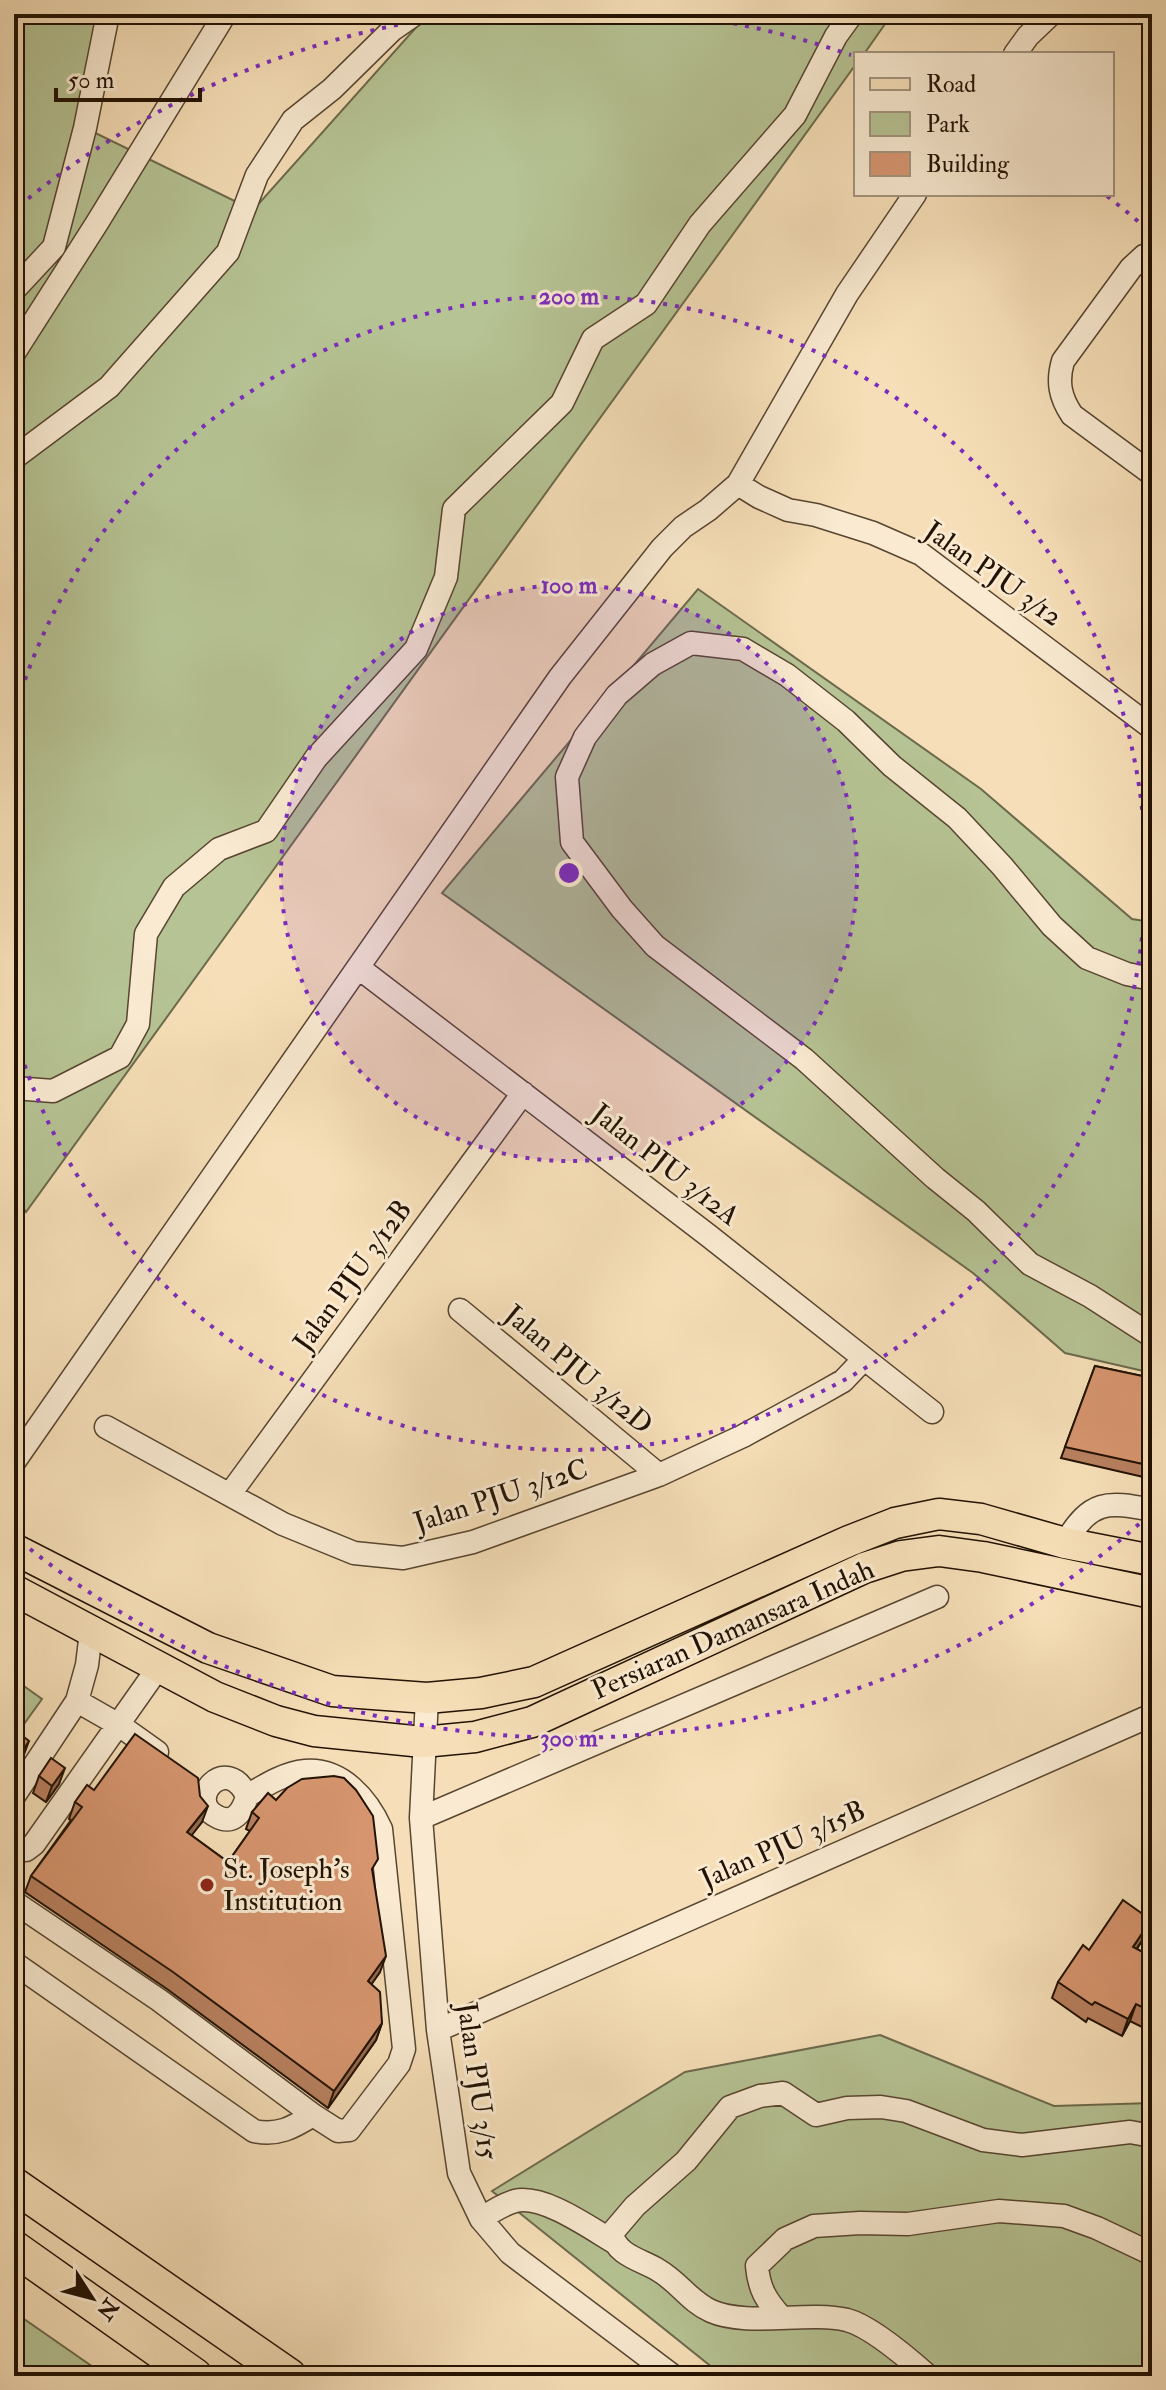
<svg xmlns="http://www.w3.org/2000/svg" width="1166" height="2390" font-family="'IM FELL Double Pica',serif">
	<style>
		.green { fill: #b6c394; stroke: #6c6a4c; stroke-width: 2 }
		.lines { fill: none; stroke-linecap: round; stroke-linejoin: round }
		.minor-casing { stroke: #574530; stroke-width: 25 }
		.major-casing { stroke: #221203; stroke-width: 33 }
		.highway-casing { stroke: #221203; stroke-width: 37 }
		.minor { stroke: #f9ead1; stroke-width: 22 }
		.major { stroke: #f6dfb8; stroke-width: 30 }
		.highway { stroke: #f6dfb8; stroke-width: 34 }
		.wall { fill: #b8805f; stroke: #221203; stroke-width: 2 }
		.shaded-wall { fill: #96684e; stroke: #221203; stroke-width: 2 }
		.building { fill: #d6956f; stroke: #221203; stroke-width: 2 }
		.ring { fill: none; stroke: #7b2cbf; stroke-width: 4; stroke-dasharray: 4 8 }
		.poi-dot { fill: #8f2418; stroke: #f9ead1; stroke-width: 3 }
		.labels { text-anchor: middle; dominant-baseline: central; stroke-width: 6; stroke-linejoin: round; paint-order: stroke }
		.street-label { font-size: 28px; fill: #221203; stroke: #f9ead1 }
		.poi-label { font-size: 28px; fill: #221203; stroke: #f9ead1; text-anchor: start }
		.centre { fill: #7b2cbf; stroke: #f9ead1; stroke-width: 4 }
		.ring-label { font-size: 24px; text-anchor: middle; font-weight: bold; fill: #7b2cbf; stroke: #f9ead1; stroke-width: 6; stroke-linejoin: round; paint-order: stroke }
	</style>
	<rect width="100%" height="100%" fill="#f6dfb8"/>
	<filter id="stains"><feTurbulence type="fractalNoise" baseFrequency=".0025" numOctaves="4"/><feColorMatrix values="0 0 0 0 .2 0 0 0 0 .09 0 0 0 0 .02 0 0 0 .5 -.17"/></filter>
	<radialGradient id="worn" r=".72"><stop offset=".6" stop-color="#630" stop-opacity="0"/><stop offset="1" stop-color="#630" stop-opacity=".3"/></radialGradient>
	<path class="green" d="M14 14H117L85 128 253 210 428 14H892L864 54H856V64L26 1212 14 1195Z
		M698 589 981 789 1132 919 1152 922V1373L1065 1353 973 1273 442 893Z
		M14 1679 42 1699 14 1738Z
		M880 2035 1054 2106 1152 2103V2376H723L492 2191 685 2072Z
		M14 2312 106 2376H14Z"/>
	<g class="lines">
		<g class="minor-casing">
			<path id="minor" d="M1015 54 1028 36 1051 14
				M1152 254 1144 256 1131 268 1063 361C1057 382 1060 397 1072 415L1152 474
				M14 290 54 247 85 128 108 14
				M14 353 97 223 225 14
				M14 458 109 387 228 252 257 175 293 120 332 89 392 30 415 14
				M738 484 759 497 788 510 816 515 873 533 921 554 1152 728
				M359 968 709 1236 932 1412
				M1152 979 1127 974 1087 958 1052 926 1002 866 957 818 892 766 846 721 787 675 743 649 691 643 653 664 617 695 585 737 567 777 572 842 622 909 655 946 804 1059 935 1178 976 1211 1030 1264 1090 1296 1152 1336
				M14 1088 53 1091 120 1057 138 1024 146 934 174 887 219 849 266 831 316 758 416 649 446 577 454 509 562 403 593 339 646 304 700 224 795 115 836 36 852 14
				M460 1310 659 1475
				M106 1427 283 1524 354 1553 403 1558 473 1542 659 1475 743 1436 820 1394 843 1381 863 1360
				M14 1462 560 677 662 548 683 527 708 510 738 484 847 294 915 194
				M230 1494 523 1093
				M1065 1543C1091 1500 1106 1501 1152 1510
				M427 1698 421 1818 438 2030 459 2173 481 2219 510 2253 673 2376
				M77 1701 119 1725 157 1752
				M14 1796 77 1701 87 1665 91 1632
				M421 1818 937 1597
				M14 1850H26L34 1844 158 1668
				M14 1902 159 2000 313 2115 338 2131 349 2130 399 2064 404 2049 381 1829C368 1800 342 1768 305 1771 284 1773 264 1786 247 1796 243 1812 233 1826 216 1816 185 1800 226 1752 247 1796
				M14 1963 254 2131C278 2136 292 2128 313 2115
				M438 2030 1152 1715
				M481 2219C491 2212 502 2205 515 2201 543 2194 590 2228 614 2242
				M781 2317C766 2300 759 2289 757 2266L785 2239 814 2226 860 2223 908 2224 999 2211 1064 2216 1097 2228 1152 2254
				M928 2376C910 2360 870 2326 847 2320 807 2311 747 2327 711 2311 689 2301 679 2282 658 2270 642 2260 615 2255 612 2233L635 2206 686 2161 730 2107 760 2096 783 2093 816 2115 847 2108 881 2107 906 2111 983 2140 1022 2145 1130 2132 1152 2136"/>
		</g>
		<g class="major-casing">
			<path id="major" d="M14 1549 208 1648 332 1691 427 1698 481 1693 534 1682 849 1541 895 1523 939 1514 981 1519 1065 1543 1152 1560
				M14 1590 215 1697 276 1721 314 1731 423 1742 475 1737 532 1722 864 1568 901 1556 939 1551 983 1557 1152 1593"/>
		</g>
		<g class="highway-casing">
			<path id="highway" d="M14 2185 289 2376
				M14 2248 195 2376"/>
		</g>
		<use href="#minor" class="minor"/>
		<use href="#major" class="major"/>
		<use href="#highway" class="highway"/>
	</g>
	<path class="wall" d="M1095 1366 1152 1378V1479L1061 1458Z
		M39 1776 59 1784 46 1802 33 1793Z
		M94 1790 202 1822 191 1835 228 1862 250 1831 246 1829 252 1812 276 1800 373 1873 380 1972 371 1984 382 2023 376 2040 328 2108 167 1989 25 1892 31 1876 71 1820 69 1819 75 1802Z
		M1145 1936 1137 1949 1152 1957V2032L1130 2021 1122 2036 1088 2018 1086 2022 1052 1998 1058 1982 1089 1950Z"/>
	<path class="shaded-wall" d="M29 1741 23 1757 14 1771 16 1760Z
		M65 1768 59 1784 46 1802 52 1786Z
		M208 1806 202 1822 181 1849 187 1832Z
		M1151 1920 1145 1936 1127 1963 1133 1947Z
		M386 1956 380 1972 362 1998 368 1981Z
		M1136 2004 1130 2021 1122 2036 1128 2019Z
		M382 2023 376 2040 328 2108 334 2091Z"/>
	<path class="building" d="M1095 1366 1152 1378V1466L1065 1447Z
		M20 1734 29 1741 16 1760 14 1758V1742Z
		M135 1734 198 1778 200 1796 208 1806 187 1832 228 1862 259 1818 252 1812 268 1793 276 1800 287 1788 302 1779 334 1776 344 1778 356 1790 373 1816 378 1859 372 1869 386 1956 368 1981 380 1992 382 2023 334 2091 173 1972 31 1876 82 1807 75 1802 87 1785 94 1790Z
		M51 1758 65 1768 52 1786 39 1776Z
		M1123 1900 1151 1920 1133 1947 1152 1957V2012L1136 2004 1128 2019 1095 2002 1092 2005 1058 1982 1083 1945 1089 1950Z"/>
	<circle cx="569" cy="873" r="288" fill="#7b2cbf" fill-opacity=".12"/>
	<g class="ring">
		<circle cx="569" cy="873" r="288"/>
		<path d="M14 714A577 577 0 1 1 14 1032"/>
		<path d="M1148 1516A865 865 0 0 1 19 1540M19 206A865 865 0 0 1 464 14M674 14A865 865 0 0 1 851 55M1107 196A865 865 0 0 1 1148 230"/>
	</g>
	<circle class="poi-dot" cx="207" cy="1885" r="8"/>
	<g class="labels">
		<g class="street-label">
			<text transform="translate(993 574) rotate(35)">Jalan PJU 3/12</text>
			<text transform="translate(665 1165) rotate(38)">Jalan PJU 3/12A</text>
			<text transform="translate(353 1276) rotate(-54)">Jalan PJU 3/12B</text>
			<text transform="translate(578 1370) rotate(40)">Jalan PJU 3/12D</text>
			<text transform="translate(501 1496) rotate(-18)">Jalan PJU 3/12C</text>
			<text transform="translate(733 1630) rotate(-24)">Persiaran Damansara Indah</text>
			<text transform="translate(783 1845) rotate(-24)">Jalan PJU 3/15B</text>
			<text transform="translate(477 2081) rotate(82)">Jalan PJU 3/15</text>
		</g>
		<g class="poi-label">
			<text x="223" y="1869">St. Joseph's<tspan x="223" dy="32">Institution</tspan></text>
		</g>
	</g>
	<circle cx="569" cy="873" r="12" class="centre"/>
	<g class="ring-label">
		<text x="569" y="304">200 m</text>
		<text x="569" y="593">100 m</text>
		<text x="569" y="1746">300 m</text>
	</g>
	<rect width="1166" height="2390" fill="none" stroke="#f6dfb8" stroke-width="48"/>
	<rect x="16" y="16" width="1134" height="2358" fill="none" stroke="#221203" stroke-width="4"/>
	<rect x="24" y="24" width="1118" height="2342" fill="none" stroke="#221203" stroke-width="2"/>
	<rect x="854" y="52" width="260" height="144" fill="#f9ead1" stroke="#a3947f" stroke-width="2"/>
	<rect x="870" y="78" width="40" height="12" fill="#f6dfb8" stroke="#a3947f" stroke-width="2"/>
	<text x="926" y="92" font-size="24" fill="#221203">Road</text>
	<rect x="870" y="112" width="40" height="24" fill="#b6c394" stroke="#a3947f" stroke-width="2"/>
	<text x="926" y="132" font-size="24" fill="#221203">Park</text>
	<rect x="870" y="152" width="40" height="24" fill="#d6956f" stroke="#a3947f" stroke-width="2"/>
	<text x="926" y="172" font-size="24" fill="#221203">Building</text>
	<g transform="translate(92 2298) rotate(126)" stroke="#f9ead1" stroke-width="6" paint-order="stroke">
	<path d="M0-6L14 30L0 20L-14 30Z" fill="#221203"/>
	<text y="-12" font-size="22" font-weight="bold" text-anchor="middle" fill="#221203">N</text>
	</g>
	<path d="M56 88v12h144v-12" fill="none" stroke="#221203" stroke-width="4"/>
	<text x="68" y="88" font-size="24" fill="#221203" stroke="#f9ead1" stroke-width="6" paint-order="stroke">50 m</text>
	<rect width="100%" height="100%" filter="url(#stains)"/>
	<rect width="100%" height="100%" fill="url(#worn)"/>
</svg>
